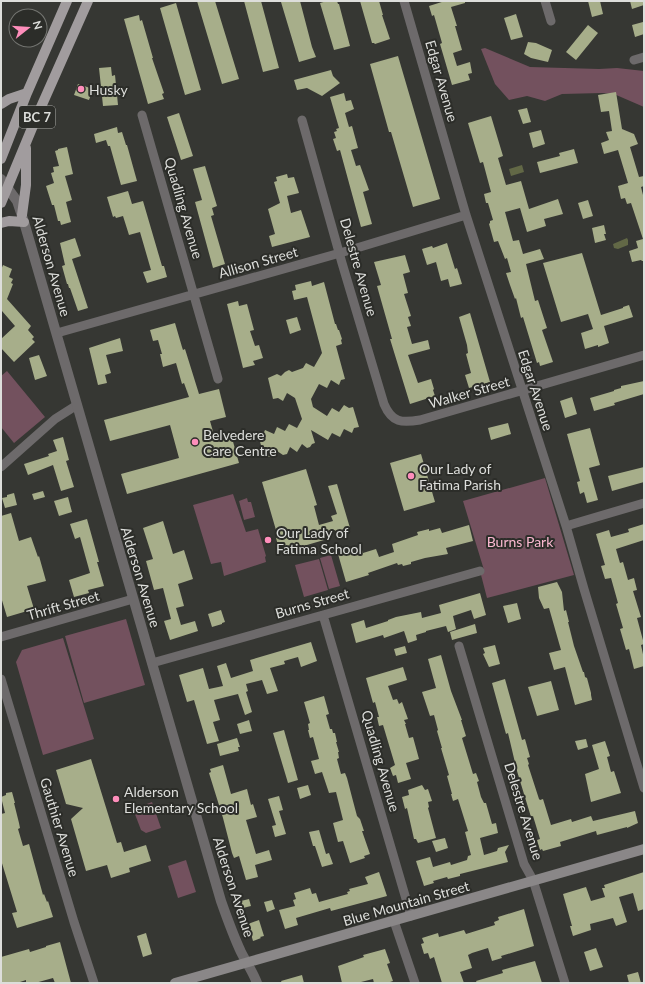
<svg xmlns="http://www.w3.org/2000/svg" width="645" height="984" font-family="Lato,sans-serif">
	<style>
		.green { fill: #73515e }
		.water { fill: #626846 }
		.building { fill: #a7ae8a }
		.lines { fill: none; stroke-linecap: round; stroke-linejoin: round }
		.minor { stroke: #6d6a6b; stroke-width: 9 }
		.tertiary { stroke: #6d6a6b; stroke-width: 10 }
		.secondary { stroke: #8a8788; stroke-width: 10 }
		.primary { stroke: #a19c9e; stroke-width: 10 }
		.poi-dot { fill: #fe8ebb; stroke: #2c2d29; stroke-width: 1.5 }
		.labels { text-anchor: middle; dominant-baseline: central; stroke-width: 4; stroke-linejoin: round; paint-order: stroke }
		.shield { fill: #2c2d29; stroke: #a8a9a6; stroke-width: 1 }
		.shield-label { font-size: 13px; font-weight: bold; fill: #dddedb }
		.street-label { font-size: 14px; fill: #dddedb; stroke: #2c2d29 }
		.poi-label { font-size: 14px; fill: #dddedb; stroke: #2c2d29; text-anchor: start }
		.park-label { font-size: 14px; fill: #fab8d0; stroke: #2c2d29 }
	</style>
	<rect width="100%" height="100%" fill="#363733"/>
	<path class="green" d="M485 48 530 67 599 69 617 68 644 71V107L614 94 602 93 562 94 545 101 527 96 509 100 495 84 481 49Z
		M7 371 45 417 14 443 1 427V376Z
		M545 478 574 575 487 598 480 571 484 570 463 501Z
		M233 494 246 532 258 529 266 556 265 557 266 562 224 576 221 562 211 564 193 505Z
		M247 498 248 502H251L255 517 244 520 239 501Z
		M331 555 340 586 329 589 320 558Z
		M319 559 328 590 304 597 295 565Z
		M126 619 145 685 84 703 65 636Z
		M63 638 94 739 43 755 16 662 22 650Z
		M152 802 161 828 146 833 141 830 133 809Z
		M186 860 196 892 178 898 168 866Z"/>
	<path class="water" d="M522 165 524 172 511 176 509 169Z
		M627 238 628 240V245L618 249 614 248 613 244Z"/>
	<path class="building" d="M197 1H215L239 79 222 84Z
		M244 1H261L279 68 263 72Z
		M285 1H300L312 47 316 57 299 62 281 2Z
		M327 1H337L338 4H339L350 46 334 50 320 3Z
		M360 1H379L383 15H382L390 39 375 44 374 43H372Z
		M445 1H465V3L451 7 457 26H455L462 50 453 53 457 66 470 62 472 73 468 74 470 80 452 85 440 44 442 43 434 15 432 16 429 6Z
		M588 1H600L603 14 592 17Z
		M630 1H644V5L632 9Z
		M176 3 201 90 185 95 160 8Z
		M516 14 523 37 511 40 504 18Z
		M139 15 140 21 142 20 153 58H152L164 93 162 94 164 99 148 104 124 19Z
		M643 22 644 34 635 37 632 25Z
		M588 25 598 33 576 60 566 52Z
		M528 42 536 43 552 50 548 62 531 58 524 54Z
		M398 56 440 199 413 207 391 132H389L370 64Z
		M111 67 112 76 115 75 118 105 103 106 99 68Z
		M331 70 333 76 340 83 322 96 307 88 297 90 294 80Z
		M78 84 93 89 89 100 74 95Z
		M616 92 622 129 634 134 638 144 630 147 639 177 644 176V186L641 187 644 199V261H642L641 260 632 262 629 251 638 248 636 241 643 239 631 203 627 204 625 198 621 199 618 186 628 183 618 150 604 154 601 143 609 140 606 132 612 131 609 111 601 112 598 95Z
		M344 93 346 101 351 100 354 109 345 113 349 127 352 126 358 148 351 150 356 166 360 165 369 190 363 192 372 224 361 227 340 150 337 151 333 139 336 138 334 132 337 131 336 129 339 128 330 97Z
		M527 108 531 122 523 124 518 110Z
		M179 113 193 156 181 160 167 117Z
		M491 116 503 156 498 158 506 185 521 181 529 209 558 199 563 214 544 219 546 226 527 232 520 208 505 212 513 241 519 240 523 254 540 249 544 259 526 264 535 301 538 300 547 328 542 330 553 362 540 366 539 362 537 363 523 317 521 318 516 298 515 299 510 285 506 273 511 272 507 258 505 259 498 241 494 242 489 224 490 223V221L493 220 488 203H486L484 194 491 192 483 162 480 163 468 123Z
		M117 127 118 133 122 132 126 145H127L137 181 121 185 110 146H108L106 140 96 143 94 134Z
		M541 130 545 144 533 148 529 133Z
		M67 147 73 174 65 176 72 200 66 202 71 222 61 225 60 221H58L54 205H52L46 186 54 183 51 173 54 172 53 167 59 166 55 151 58 150V149Z
		M574 149 578 163 540 173 537 162 560 156 559 153Z
		M205 166 217 206 212 208 214 215 211 216 225 264 213 268 195 202 202 200 193 169Z
		M287 174 288 178 294 177 299 193 287 196 291 213 301 210 310 237 272 247 269 236 275 234 268 209 280 203 274 182 277 181 276 177Z
		M128 191 132 204 143 201 162 266H164L167 277 147 283 143 272 151 270 140 232 129 235 123 216 116 218 115 216 113 217 107 197Z
		M588 200 593 216 583 219 578 203Z
		M604 225 606 234H604L606 240 595 243 592 228Z
		M75 238 81 256 72 259 88 308 78 311 70 288H69L68 284H67L62 266 65 265 60 243Z
		M447 243 455 269 457 268 462 284 450 287 448 279 441 281 436 262 427 265 422 249 432 246 433 248Z
		M582 253 601 315 623 308V307L629 305 633 317 604 326 609 343 598 347V345L585 349 581 333 593 329 588 314 561 322 543 263Z
		M405 255 410 272 403 274 408 293 404 294 411 316 408 317 411 326 407 327 412 344 428 340 430 349 408 355 418 383 431 379 434 389 433 390 435 396 410 404 390 339H392L377 286 381 285 374 262Z
		M3 265 12 269 9 277 13 279 11 283 13 284 7 299 31 326 28 330 34 337 32 339 35 342 14 362 1 348V339L15 326 2 311 1 313V270Z
		M311 281 312 286 324 282 335 324H336L338 330H339L342 339 341 340 342 344 336 346 345 379 341 380 339 385 331 380 327 388 319 384 311 399 313 407 327 416 332 408 339 412 344 405 349 408 353 407 359 427 354 428 352 433 344 429 340 437 332 433 328 440 311 430 315 443 312 444 310 447 307 448 302 444 297 452 290 447 287 454 283 455 277 451 275 457H266V456H264L259 438 262 437 265 430 274 434 277 427 285 431 289 424 297 428 302 419 295 398 287 393 283 401 278 398 273 399 268 378 277 374 281 376 285 372 289 370 292 372 303 368 306 363 314 367 322 353 307 297 294 300 292 291 296 290 295 285Z
		M238 301 239 306 247 304 254 330 250 331 255 346 259 345 263 358 253 361 255 365 243 368 227 304Z
		M470 313 490 382 469 388 465 375 471 373 466 354 468 353 467 345 459 317Z
		M297 317 301 330 290 334 286 320Z
		M175 323 182 347 183 350 185 349 199 394 219 389 226 417 210 421 216 442 232 438 239 463 127 494 121 474 179 458 170 425 110 441 104 420 189 397 184 383 182 384 176 363 163 367 160 354H162L158 340 153 341 150 330Z
		M120 338 123 351 106 355 111 373 105 375 107 383 98 385 89 348Z
		M39 355 47 376 35 380 29 358Z
		M644 381V394L614 403 615 405 594 411 590 398 614 391V390L621 388V386Z
		M572 397 577 414 565 418 560 401Z
		M508 423 511 434 491 440 488 428Z
		M590 428 600 465 589 468 598 500 587 503 584 492 580 494 577 482 580 481 567 434Z
		M63 437 69 460 66 461 74 487 61 491 53 465 28 475 24 464 49 456 48 454 57 451 53 440Z
		M421 454 435 502 404 511 390 463Z
		M644 467V482L612 491 608 476Z
		M306 469 317 505 314 506 319 525 333 521 331 516 337 514 328 486 337 484 350 528 336 532 335 530 322 533 324 540 283 552 280 544 278 545 276 538 278 537 262 482Z
		M43 491 45 497 34 500 32 494Z
		M14 493 17 505 5 508 2 498 7 497V495Z
		M68 497 72 512 59 516 54 501Z
		M11 513 19 541 31 537 38 557 39 556 46 581 27 586 34 609 7 617 1 597V516Z
		M87 519 99 562H97L104 586 88 590 89 593 74 597 69 580 90 573 80 537 75 539 70 524Z
		M163 521 173 554 184 550 193 579 178 584 184 606 176 608 181 625 195 621 198 631 170 640 164 621 171 619 163 588 154 590 146 561 153 559 143 528Z
		M644 524V540L616 549 620 563 623 562 628 580 634 578 637 590 633 591 641 617 637 618 644 644 641 645 644 659V666L634 669 629 649 626 650 620 629 623 628 616 604 618 603 611 578 605 579 601 566 605 565 596 534 609 530 611 537 629 532 628 529Z
		M469 525 473 541 446 548 448 554 425 558 411 562V564L403 566 402 564 398 565 397 563 368 573 369 575 346 582 338 554 361 547 363 553 376 549 379 557 394 552 392 544 418 535 417 532 429 529V531L440 528 442 533Z
		M557 582 562 592 564 611 566 610 569 622H568L574 646 583 672H584L585 677 587 678 591 693V695L592 700 575 705 565 667 554 670 549 653 561 650 549 608 544 609 539 598 538 587Z
		M480 593 486 615 474 619 471 610 453 616 456 629 448 632 446 626 426 631V632L416 635 417 640 408 643 404 631 384 638 383 635 356 643 351 624 364 620 366 628 388 621V620L396 617 421 612 422 618 441 613 439 605Z
		M517 603 521 619 508 623 503 606Z
		M221 610 225 622 222 623V624L212 627 208 614Z
		M475 624 477 633 452 640 450 632Z
		M311 642 317 661 301 667 298 657 284 661 285 664 270 668 278 691 267 694 262 680 246 684 248 691 246 692 252 712 245 715 238 694 214 700 220 720 213 722 219 741 207 744 194 700 187 702 179 675 203 668 209 689 223 686 217 666 226 663 231 678 253 671 250 660Z
		M495 645 500 664 489 667 483 654 485 653 483 648Z
		M405 646 407 653 396 656 394 649Z
		M441 655 451 691 462 720H461L466 736 462 738 473 774 476 773 479 781 477 782 481 797 484 803H486L492 824 496 823 498 833 480 838 484 855 497 851 498 848 509 845 505 852 508 862 460 874V876L448 879 447 877 433 881 434 883 424 886 416 861 430 857 433 867 450 862 451 865 467 860 468 856 471 855 465 832 468 831 458 799 453 801 451 794H452L447 776 449 775 441 748H442L437 731 438 730 434 715 430 716 422 692 436 688 428 659Z
		M403 667 407 680 388 686 393 700 397 699 399 704 402 702 408 719 404 720 406 724H405L409 738 413 737 419 759 406 763 411 779 398 783 396 775 393 776 390 768 395 765 383 725 379 726 377 717H379L375 702 373 703 366 678Z
		M505 679 522 740 525 739 530 757 527 758 529 764 528 765 539 799 540 800 543 799 551 825 571 819 572 822 591 816 593 821 635 811 638 823 627 828V827L597 835 596 831 560 842 561 846 543 851 542 849 540 850 537 840 540 839 533 816 531 817 517 771 508 733 506 734 492 683Z
		M551 681 559 710 537 716 528 687Z
		M324 696 329 714 326 715 330 729H332L333 733H335L337 742H336L339 752H338L339 758 337 759 341 774 345 773 347 778 353 801 357 816 360 819 364 831H362L370 854 364 856 365 858 350 863 343 841 338 842 333 823 343 820 336 792 329 793 322 772 315 774 311 761 319 759 313 737 310 738 308 730H309L308 724 310 723 304 702Z
		M249 720 252 731 240 734 237 724Z
		M284 730 298 780 288 783 273 733Z
		M237 738 240 747H238L239 751 220 756 217 744Z
		M586 739 588 747 578 750 575 741Z
		M605 741 610 756 607 757 611 772 614 771 621 793 591 802 585 774 599 769 592 745Z
		M91 759 117 843 121 842 124 852 146 845 151 861 129 868 130 872 111 878 107 865 86 871 71 819 83 808 66 804 56 770Z
		M223 765 231 794 247 789 251 805 253 804 257 817 246 820 256 854 269 850 272 860 255 865 258 877 246 880 239 856 234 858 232 853 223 818 209 773 211 772 210 769Z
		M308 785 311 795 300 799 297 788Z
		M422 785 425 790 428 789 432 801 428 802 429 807 428 808 436 838 418 843 416 839H414L407 808 405 809 402 797 409 795 408 790Z
		M12 792 15 803H14L19 823 20 828 18 829 23 846 29 844 43 895 44 894 47 902 48 901 53 917 17 928 12 913 17 912 1 860V814L5 813 1 797 6 795V793Z
		M279 796 283 810 279 811 286 834 275 837 272 826 276 825 268 799Z
		M319 830 326 854 329 853 333 864 322 867 315 846H313L309 832Z
		M445 838 448 848 436 852 432 841Z
		M379 872 387 896 331 911 330 908 296 918 298 925 285 929 279 910 295 906 293 900 296 899 294 893 310 888 312 894 316 893 319 902 348 894 347 892 350 891 349 889 368 884 365 877Z
		M644 872V909L638 911 633 893 619 897 627 922 616 926 613 918 590 924 591 930 573 936 570 926H572L563 894 586 887 591 901 605 897 602 888H605L604 885Z
		M249 899 251 906 243 908 241 901Z
		M272 900 275 909 267 912 264 902Z
		M524 909 534 946 501 956 502 958 492 961 488 948 472 953 468 955 472 968 460 972 464 983H442L434 957 430 959 428 953 424 954 421 944 424 943 422 938 438 933 439 937 464 930 466 934 495 925 494 922 499 920 498 917Z
		M259 920 264 936 260 937 261 938 253 941 248 924Z
		M146 933 152 954 143 957 137 936Z
		M60 942 71 983H55L53 978 35 983H26V980L17 983H1V957L29 949 30 952 46 947V946Z
		M596 948 603 967 590 971 584 952Z
		M385 949 390 963 387 964 393 981 387 983H374L373 979 357 983H342L338 966 364 957 363 955Z
		M535 961 542 983H477L476 981 503 973 502 970Z
		M638 972 641 983H629L627 975Z
		M302 975 304 983H282L281 981Z"/>
	<g class="lines">
		<path class="minor" d="M404 1 466 215 566 526 584 589 644 788
			M545 1 551 21
			M634 60 644 57
			M142 115 218 379
			M302 120 342 263 384 404C392 423 402 423 420 420L644 355
			M57 333 340 253 466 215
			M1 467 55 419 77 405
			M566 526 644 503
			M323 615 411 916
			M1 637 133 599
			M459 646 524 864 533 880 565 983
			M152 663 480 571
			M1 679 74 922 94 983
			M394 921 415 983"/>
		<path class="tertiary" d="M1 179 17 201 24 222 221 901C227 918 233 935 241 952 246 962 253 972 257 983"/>
		<path class="secondary" d="M175 983 644 849"/>
		<path class="primary" d="M1 104 9 99 27 93
			M1 159 27 93 67 1
			M1 203 37 116 88 1
			M22 215 26 185V148
			M1 223 9 221 24 222"/>
	</g>
	<g class="poi-dot">
		<circle cx="81" cy="89" r="4"/>
		<circle cx="195" cy="442" r="4"/>
		<circle cx="411" cy="476" r="4"/>
		<circle cx="268" cy="540" r="4"/>
		<circle cx="116" cy="799" r="4"/>
	</g>
	<g class="labels">
		<rect class="shield" x="19" y="106" width="36" height="22" rx="3"/>
		<g class="shield-label">
			<text x="37" y="117">BC 7</text>
		</g>
		<g class="street-label">
			<text transform="translate(442 81) rotate(74)">Edgar Avenue</text>
			<text transform="translate(184 208) rotate(74)">Quadling Avenue</text>
			<text transform="translate(258 262) rotate(-16)">Allison Street</text>
			<text transform="translate(52 266) rotate(74)">Alderson Avenue</text>
			<text transform="translate(359 267) rotate(74)">Delestre Avenue</text>
			<text transform="translate(536 390) rotate(72)">Edgar Avenue</text>
			<text transform="translate(469 392) rotate(-16)">Walker Street</text>
			<text transform="translate(141 577) rotate(73)">Alderson Avenue</text>
			<text transform="translate(312 603) rotate(-16)">Burns Street</text>
			<text transform="translate(63 605) rotate(-16)">Thrift Street</text>
			<text transform="translate(381 761) rotate(74)">Quadling Avenue</text>
			<text transform="translate(524 811) rotate(73)">Delestre Avenue</text>
			<text transform="translate(60 827) rotate(73)">Gauthier Avenue</text>
			<text transform="translate(234 887) rotate(72)">Alderson Avenue</text>
			<text transform="translate(406 903) rotate(-16)">Blue Mountain Street</text>
		</g>
		<g class="poi-label">
			<text x="89" y="89">Husky</text>
			<text x="203" y="434">Belvedere<tspan x="203" dy="16">Care Centre</tspan></text>
			<text x="419" y="468">Our Lady of<tspan x="419" dy="16">Fatima Parish</tspan></text>
			<text x="276" y="532">Our Lady of<tspan x="276" dy="16">Fatima School</tspan></text>
			<text x="124" y="791">Alderson<tspan x="124" dy="16">Elementary School</tspan></text>
		</g>
		<g class="park-label">
			<text x="520" y="541">Burns Park</text>
		</g>
	</g>
	<rect width="645" height="984" fill="none" stroke="#dddedb" stroke-width="4"/>
	<g transform="translate(28 28) rotate(73)"><circle r="19" fill="#2c2d29" stroke="#737470"/>
	<path d="M0-3L7 15L0 10L-7 15Z" fill="#fe8ebb"/>
	<text y="-6" font-size="11" font-weight="bold" text-anchor="middle" fill="#dddedb">N</text>
	</g>
</svg>
